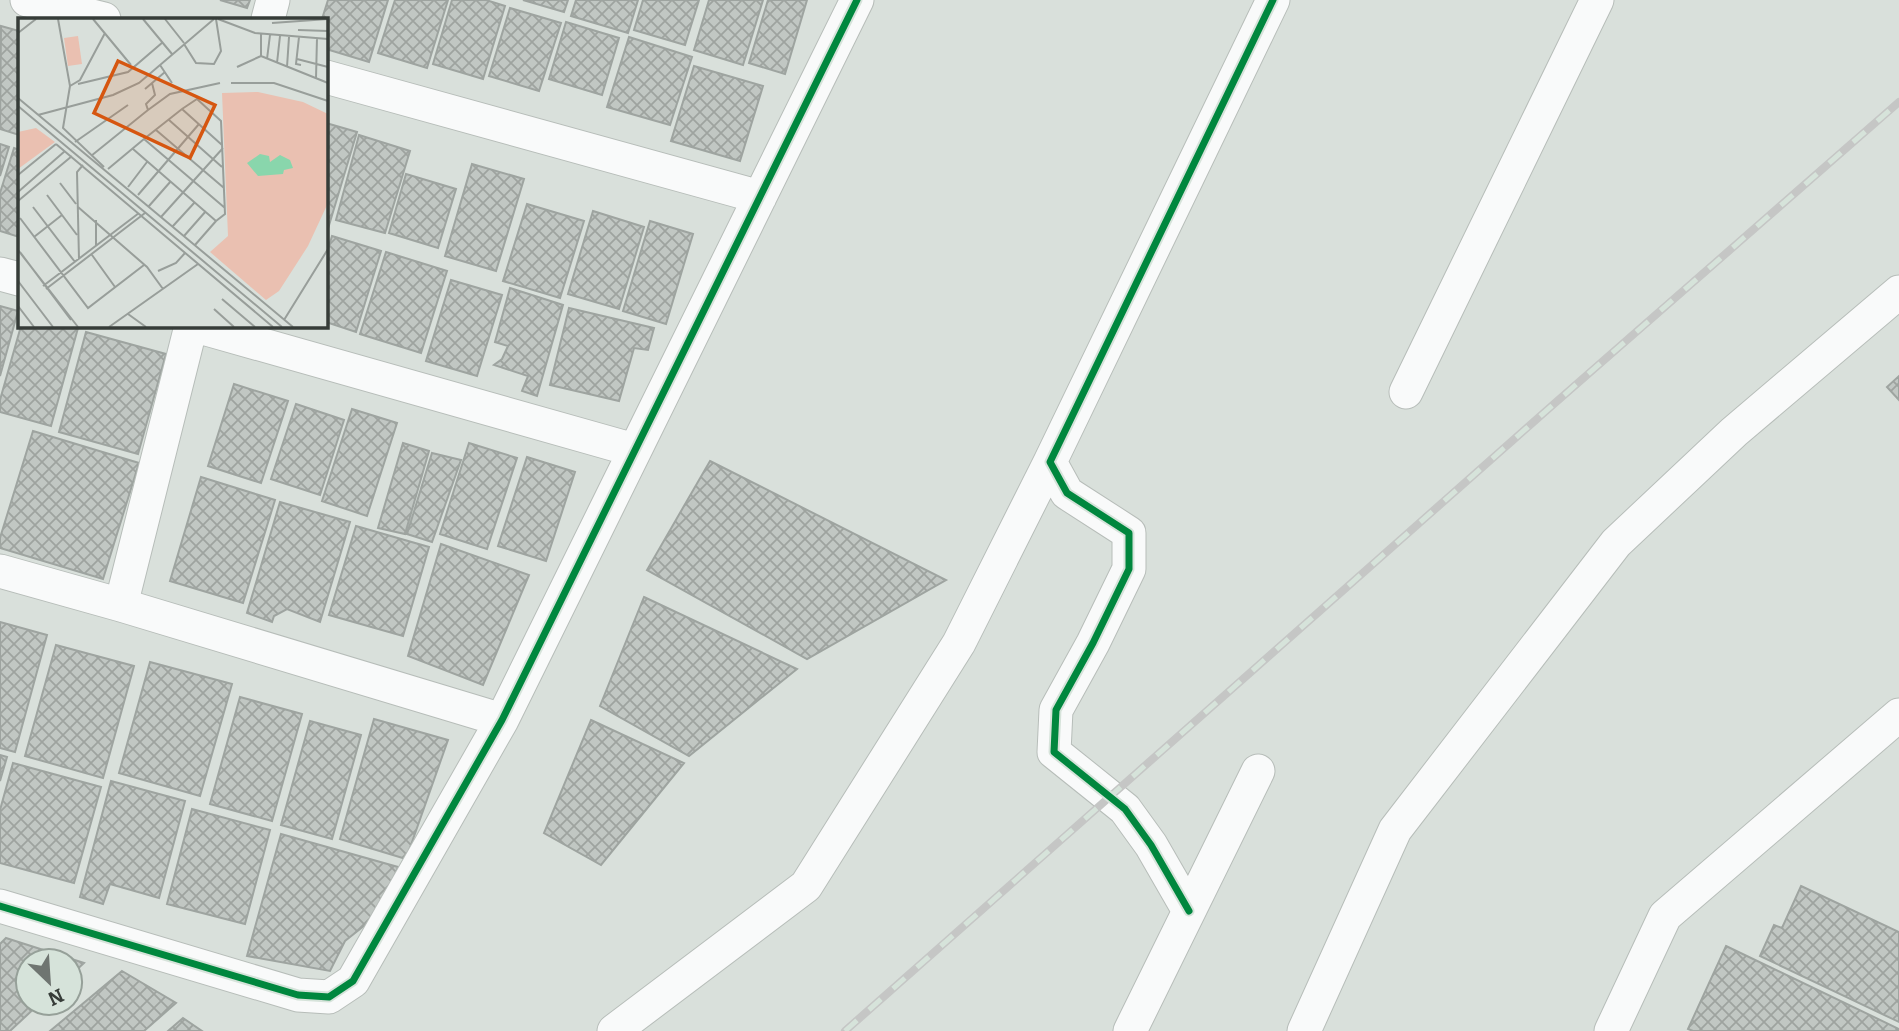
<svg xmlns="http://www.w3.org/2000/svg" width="1899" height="1031" font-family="Bitter,serif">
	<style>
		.building { fill: url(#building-cross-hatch); stroke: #9ea4a0; stroke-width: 2 }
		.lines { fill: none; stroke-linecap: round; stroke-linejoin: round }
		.street-casing { stroke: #b7bdb9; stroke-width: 35 }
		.street { stroke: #f9fafa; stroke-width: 33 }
		.rail-casing { stroke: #c5c6c5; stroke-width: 8 }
		.rail { stroke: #d6e3da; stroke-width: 5; stroke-dasharray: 16; stroke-linecap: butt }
		.cycleway-casing { stroke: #d6e3da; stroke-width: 11 }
		.cycleway { stroke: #00873e; stroke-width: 7 }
		.inset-road { fill: none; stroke: #989e9a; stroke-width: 2 }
		.view { fill: #d65610; fill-opacity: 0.15; stroke: #d65610; stroke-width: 3.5 }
		.inset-edge { fill: none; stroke: #363c38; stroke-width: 3.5 }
	</style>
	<defs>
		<pattern id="building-cross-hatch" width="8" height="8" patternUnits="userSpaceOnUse" patternTransform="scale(1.75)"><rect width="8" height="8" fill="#c1c7c3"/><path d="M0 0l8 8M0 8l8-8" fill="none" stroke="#9ea39f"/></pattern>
	</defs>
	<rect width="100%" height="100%" fill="#d9e0db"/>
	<path class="building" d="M220 0H250L247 8Z
		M328 0H388L369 62 326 49V19H322Z
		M395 0H448L427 68 378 53Z
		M452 0H486L505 6 483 79 433 64Z
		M523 0H568L564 12Z
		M576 0H638L628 33 571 16Z
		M643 0H699L685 45 634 30Z
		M709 0H763L743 65 694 50Z
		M768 0H807L785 74 749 63Z
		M510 8 561 23 539 91 489 76Z
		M566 22 619 38 602 95 549 79Z
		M1 26 19 31V135L0 129Z
		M629 37 692 57 670 125 607 107Z
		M694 66 763 86 740 161 671 141Z
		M326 123 357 132 327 232H326Z
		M359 135 410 151 385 233 336 220Z
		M0 144 9 147 0 176Z
		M14 148 19 150V237L0 231V193Z
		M472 164 524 179 496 271 445 256Z
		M406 174 456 189 438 248 389 233Z
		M527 204 584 221 560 298 503 281Z
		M593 211 644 227 619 309 568 294Z
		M650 221 693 234 666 324 623 311Z
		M332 236 381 251 356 332 326 322V256Z
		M386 252 447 271 421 353 360 334Z
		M451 280 502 295 477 376 426 361Z
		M510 288 563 305 537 396 522 391 528 376 494 365 502 359 508 346 495 342Z
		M0 306 18 311 0 376Z
		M569 308 654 328 648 350 634 348 619 401 550 385Z
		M21 326H69L78 328 51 426 0 412V400Z
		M86 332 166 354 138 454 59 432Z
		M1899 376V400L1887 387Z
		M234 384 288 401 261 483 208 466Z
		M296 404 344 420 320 495 271 479Z
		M352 409 397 423 367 516 322 501Z
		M33 431 139 463 103 579 0 548V538Z
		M403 443 429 451 405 534 378 528Z
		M469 443 517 458 487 549 440 534Z
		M432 453 461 460 432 542 407 534Z
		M527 457 575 472 546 561 498 546Z
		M710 461 946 580 807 659 647 570Z
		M201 477 275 500 243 603 170 581Z
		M280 502 350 522 320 622 287 609 274 616 272 622 247 613Z
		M356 526 429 547 403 636 329 615Z
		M441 544 529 575 483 685 408 656Z
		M644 597 797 669 689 756 600 706Z
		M0 622 47 635 15 752 0 748Z
		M56 645 134 666 103 778 25 756Z
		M150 662 232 684 200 796 119 773Z
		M240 697 302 714 272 821 210 804Z
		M374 719 448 740 406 859 340 839Z
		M591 720 684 763 601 865 544 833Z
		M310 721 361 735 332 839 281 825Z
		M0 755 7 757 0 781Z
		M13 763 101 787 74 883 0 863V810Z
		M111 781 185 801 159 898 110 884 103 904 80 897Z
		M192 809 270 830 245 924 167 904Z
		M281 834 398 867 379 914 345 941 330 971 247 956Z
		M1801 886 1899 932V1022L1760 956 1774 925 1782 928Z
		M6 938 84 963 70 976V961H28V1003H40L10 1031H0V944Z
		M1726 946 1899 1029V1031H1693L1688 1029Z
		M122 971 176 1003 144 1031H50Z
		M183 1018 202 1031H168Z"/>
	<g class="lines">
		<g class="street-casing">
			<path id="street" d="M27 0 104 19
				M268 19 273 0
				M326 77 760 197
				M0 274 19 279
				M196 326 634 450
				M1406 392 1597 0
				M0 571 121 605 502 720
				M121 605 191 326
				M0 906 298 995 329 997 353 981 502 720 857 0
				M1189 911 1151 845 1125 809 1054 752 1056 710 1093 643 1129 569V533L1067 493 1050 462 1273 0
				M614 1031 806 886 959 643 1050 462
				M1130 1031 1258 771
				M1304 1031 1395 830 1616 543 1734 432 1899 292
				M1611 1031 1665 916 1899 715"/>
		</g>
		<use href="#street" class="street"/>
		<g class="rail-casing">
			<path id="rail" d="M845 1031 1555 403 1899 102"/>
		</g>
		<use href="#rail" class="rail"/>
		<g class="cycleway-casing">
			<path id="cycleway" d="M0 906 298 995 329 997 353 981 502 720 857 0
				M1189 911 1151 845 1125 809 1054 752 1056 710 1093 643 1129 569V533L1067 493 1050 462 1273 0"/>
		</g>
		<use href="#cycleway" class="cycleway"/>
	</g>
	<g transform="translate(18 18)">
		<rect width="310" height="310" fill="#d9e0db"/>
		<path d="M240 74 285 84 310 96V185L290 228 261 273 248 282 192 234 210 218 204 75ZM18 110 37 124 0 151V114Z" fill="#eac0b1"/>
		<path d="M60 18 64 46 50 48 46 20Z" fill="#eac0b1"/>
		<path d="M242 136 251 138 252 144 262 137 272 142 275 150 266 152 265 156 240 158 229 145Z" fill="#89d6ac"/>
		<path class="inset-road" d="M40 1 52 68 45 110 86 149M75 1 113 47M125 1 154 36M147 1 166 25M200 1 237 15 310 21M254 5 310 1M280 12 310 13M0 15 18 1M243 16V38L310 65M281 19 278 46 283 47M166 26 178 45 196 46 203 33 198 1M249 41 252 17M279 41 310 49M259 45 262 18M142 47 154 65M219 49 243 38M269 49 271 19M298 60 299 20M213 65H256L310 83M60 66 110 54 145 24M52 68 62 62 87 15M127 71 147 54M0 80 275 309M0 88 264 309M164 91 204 127M130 92 152 76 202 65M20 97 95 77 121 65 196 1M151 102 204 149M138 112 206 170M126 121 207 190M57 124 110 87M38 126 255 309M73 138 130 92 128 86 137 77 134 65M90 151 126 121 164 91 179 81 203 103 207 196 198 203 115 131M0 157 38 126M42 165 58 186M110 169 129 144M0 174 47 133M29 177 59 217M120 177 181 106M0 183 54 138M131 188 153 163M15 189 57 244M60 189 129 249 145 271M143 199 205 130M2 200 70 290 126 247M155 208 177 184M166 218 188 193M16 219 44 197M78 227V202M177 227 198 203M0 232 60 309M2 234 53 302M74 237 97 269M61 241 59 154 65 147M140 253 158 245 167 235M0 263 35 309M25 268 121 195M28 271 127 195M204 281 237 309M0 288 16 309M196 291 216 309M110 296 128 309M266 302 310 231M91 309 180 246"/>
		<path class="view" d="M100 43 197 87 172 140 76 95Z"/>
		<rect width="310" height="310" class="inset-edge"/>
	</g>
	<g transform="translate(49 982) rotate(155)"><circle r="33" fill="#d6e3da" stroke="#96a099" stroke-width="2"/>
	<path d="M0-5L12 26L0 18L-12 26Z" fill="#6f7571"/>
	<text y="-10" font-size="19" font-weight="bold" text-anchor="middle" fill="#363c38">N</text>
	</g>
</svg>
